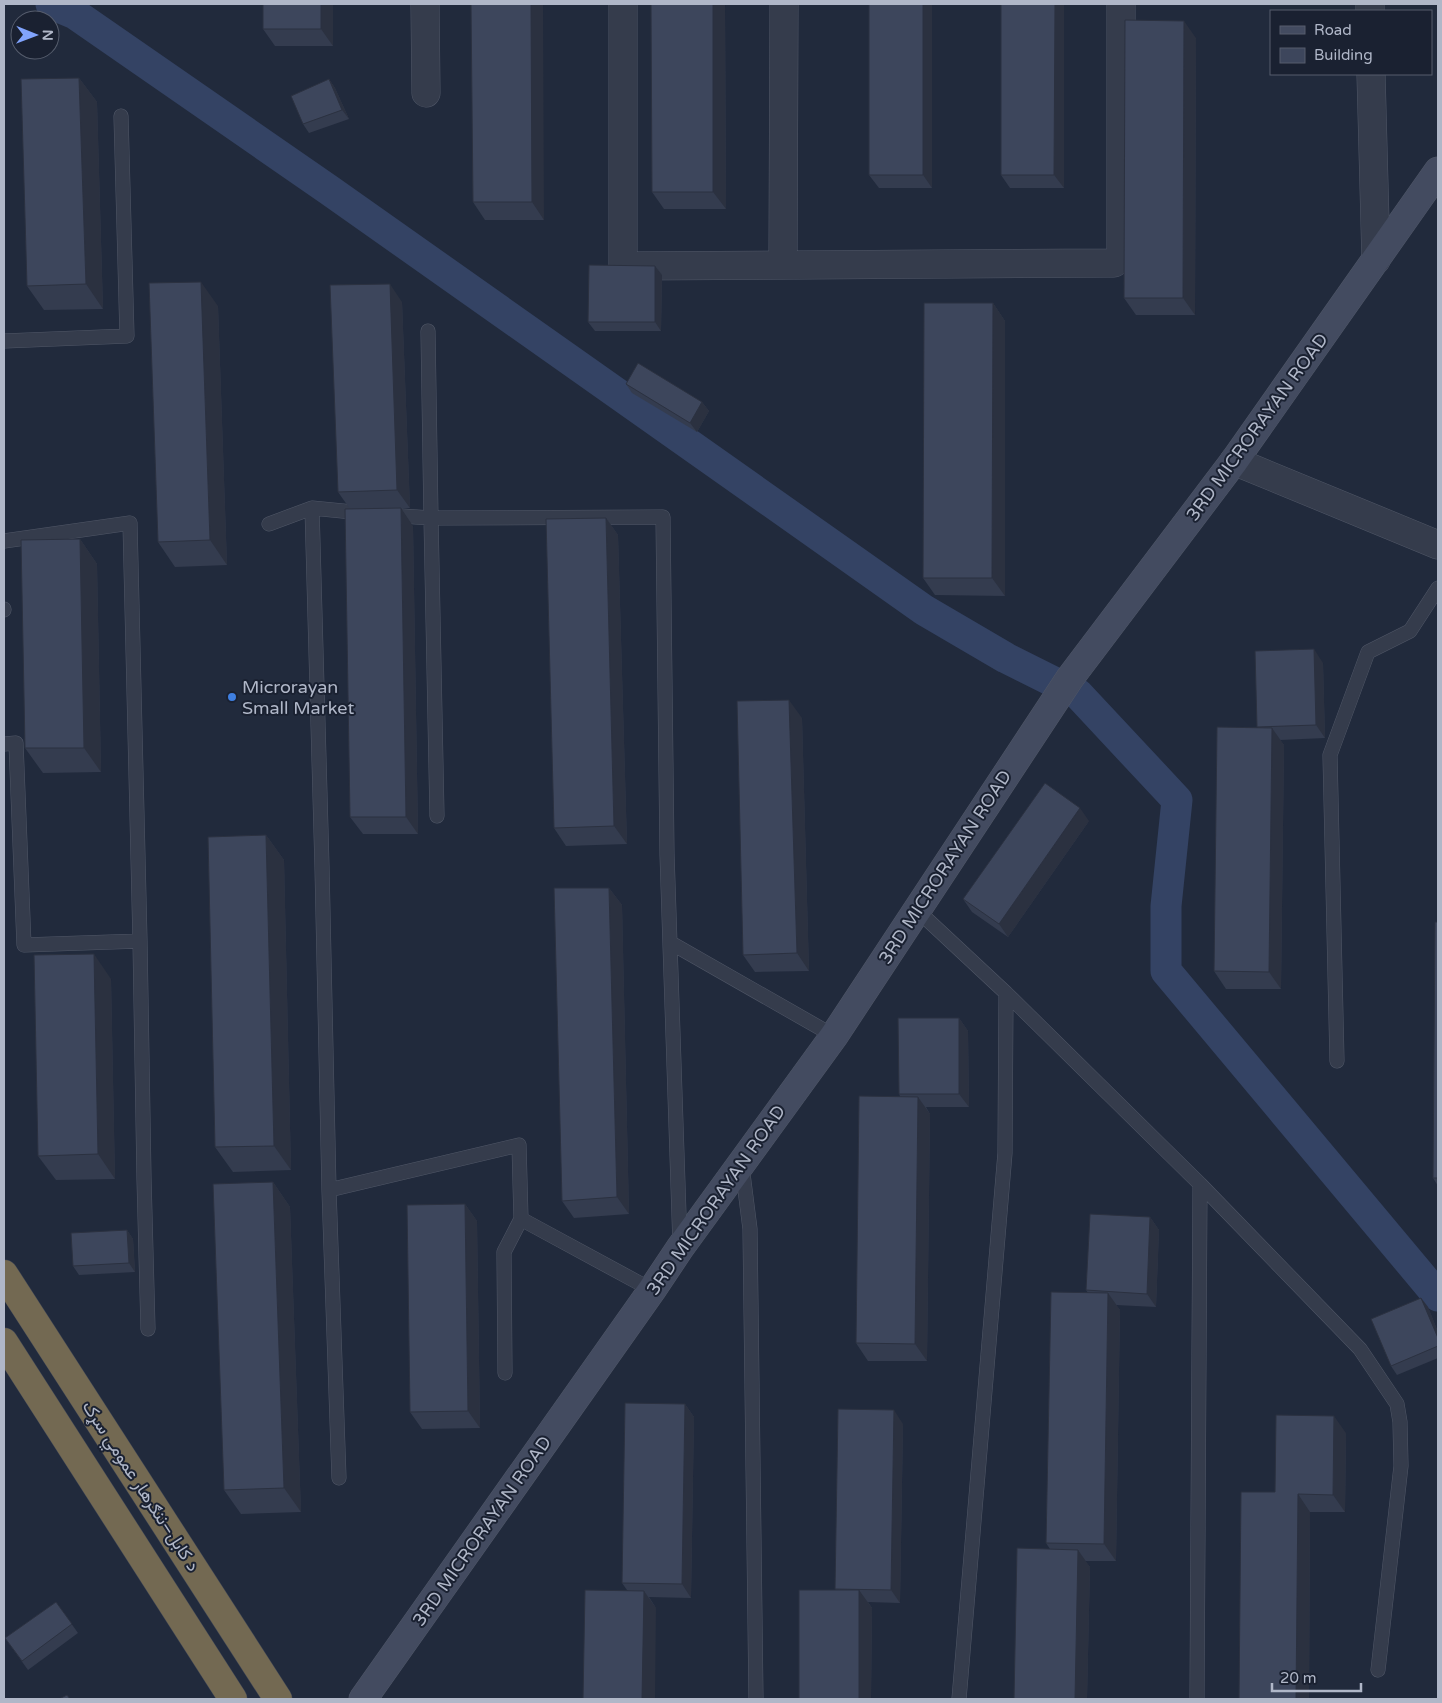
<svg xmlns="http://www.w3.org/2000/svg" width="1442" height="1703" font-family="'Varela Round',Vazirmatn,sans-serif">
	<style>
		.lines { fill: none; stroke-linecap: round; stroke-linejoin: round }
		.canal { stroke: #344364; stroke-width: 31 }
		.lane-casing { stroke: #505767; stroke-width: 15 }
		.street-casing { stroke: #505767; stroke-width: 29 }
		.secondary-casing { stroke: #505767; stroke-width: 29 }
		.highway-casing { stroke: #3d4454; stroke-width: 29 }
		.lane { stroke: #353c4c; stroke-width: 14 }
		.street { stroke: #353c4c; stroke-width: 28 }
		.secondary { stroke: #434b60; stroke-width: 28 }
		.highway { stroke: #736952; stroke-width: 28 }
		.wall { fill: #343c4f }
		.shaded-wall { fill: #2b3140 }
		.building { fill: #3d465c; stroke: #2b3140 }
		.shop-dot { fill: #3f7fe0; stroke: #1a2131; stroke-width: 2 }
		.labels { text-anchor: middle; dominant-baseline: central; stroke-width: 4; stroke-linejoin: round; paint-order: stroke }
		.street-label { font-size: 18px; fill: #b0b7c8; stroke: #1a2131 }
		.poi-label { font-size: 18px; fill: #b0b7c8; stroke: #1a2131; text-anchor: start }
	</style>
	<rect width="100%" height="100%" fill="#212a3c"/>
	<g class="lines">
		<path class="canal" d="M51 4 75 14 329 190 924 610 1006 658 1078 694 1177 800 1166 906V971L1438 1296"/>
		<g class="lane-casing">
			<path id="lane" d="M428 331 431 518 437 816
				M4 341 127 336 121 116
				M312 508 322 867 329 1190
				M387 515 431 518 663 517 667 854 680 1245
				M269 524 312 508 363 513
				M4 541 130 523 140 941
				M4 609V610
				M4 744 16 743 24 945 140 941 144 1178 148 1329
				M917 910 1006 993 1200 1184 1360 1349 1397 1404 1400 1422 1401 1466 1378 1670
				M671 943 834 1036
				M1337 1061 1330 755 1368 652 1410 631 1438 588
				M742 1166 750 1229 756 1699
				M505 1373 504 1252 521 1219 652 1290
				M339 1478 329 1190 519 1145 521 1219
				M959 1699 1005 1153 1006 993
				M1197 1699 1200 1184"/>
		</g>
		<g class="street-casing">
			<path id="street" d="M425 4 426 93
				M623 4V266L1114 263 1121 253V4
				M1370 4V11
				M1371 74 1376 260
				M783 264 784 4
				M1234 461 1438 545"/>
		</g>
		<g class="secondary-casing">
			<path id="secondary" d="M363 1699 652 1290 680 1248 834 1036 1070 678 1234 461 1438 171"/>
		</g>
		<g class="highway-casing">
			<path id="highway" d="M4 1274 278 1699
				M4 1342 233 1699"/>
		</g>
		<use href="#lane" class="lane"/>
		<use href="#street" class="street"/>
		<use href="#secondary" class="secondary"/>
		<use href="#highway" class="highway"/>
	</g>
	<path class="wall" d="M333 4V46H275L263 29Z
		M471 4 544 220H485L473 202Z
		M651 4H725L726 209H664L652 192Z
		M869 4H932V188H879L869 175Z
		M1001 4H1064V188H1010L1001 175Z
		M1196 38 1195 315H1136L1124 298Z
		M79 78 97 102 103 309 44 310 27 286Z
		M329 79 335 88 349 119 309 133 303 124Z
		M655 266 662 275 661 331H595L588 322Z
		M402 302 410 508 350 509 338 492Z
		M993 303 1005 321V596L935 595 923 578Z
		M218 306 227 565 175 567 158 542Z
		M626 384 702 402 709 411 697 432 632 393Z
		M606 518 618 535 627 844 566 846 554 828Z
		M413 526 418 834H363L350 817Z
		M80 539 97 564 101 772 43 773 25 748Z
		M1323 663 1325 738 1280 740 1284 745 1281 989H1226L1214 971 1258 728 1257 727Z
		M802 718 809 971 755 972 743 955Z
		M1089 821 1008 937 972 912 963 899Z
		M266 835 284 860 291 1170 233 1172 215 1147Z
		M609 888 622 905 629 1214 574 1218 562 1201Z
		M1438 922V1186L1433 1178Z
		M111 979 115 1179 56 1180 38 1156Z
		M959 1018 968 1031 969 1107H926L930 1114 927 1361H868L856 1343 900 1096 899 1094Z
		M273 1182 290 1207 301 1512 241 1514 224 1490Z
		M465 1204 477 1221 480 1428 422 1429 410 1412Z
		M1150 1217 1159 1230 1156 1307 1116 1305 1120 1310 1116 1561H1085L1090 1567 1087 1699H1014L1050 1549 1046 1543 1088 1293 1086 1290Z
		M127 1230 133 1239 135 1272 79 1275 73 1266Z
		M1421 1298 1428 1307 1438 1332V1358L1397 1375 1391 1366Z
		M685 1404 694 1417 691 1598 649 1597 656 1608 627 1590 622 1583Z
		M903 1424 900 1603 868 1602 872 1608 871 1699H799L836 1590 835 1589Z
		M1346 1433 1345 1512H1310L1309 1699H1239L1275 1492Z
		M56 1602 78 1633 28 1670 5 1638Z"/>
	<path class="shaded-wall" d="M321 4H333V46L321 29Z
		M531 4H543L544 220 532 202Z
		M713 4H725L726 209 713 192Z
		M923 4H932V188L923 175Z
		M1055 4H1064V188L1054 175Z
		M1184 21 1196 38 1195 315 1183 298Z
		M79 78 97 102 103 309 86 284Z
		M329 79 335 88 349 119 342 110Z
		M655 266 662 275 661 331 655 322Z
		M201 282 218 306 227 565 210 540Z
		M390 284 402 302 410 508 397 490Z
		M993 303 1005 321V596L992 578Z
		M702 402 709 411 697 432 690 423Z
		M401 508 413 526 418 834 406 817Z
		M606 518 618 535 627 844 614 826Z
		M80 539 97 564 101 772 84 748Z
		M1314 649 1323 663 1325 738 1316 725Z
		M789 700 802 718 809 971 797 953Z
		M1272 728 1284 745 1281 989 1269 972Z
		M1080 808 1089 821 1008 937 999 924Z
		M266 835 284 860 291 1170 274 1146Z
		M609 888 622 905 629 1214 617 1197Z
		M94 954 111 979 115 1179 98 1154Z
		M959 1018 968 1031 969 1107 959 1094Z
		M918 1097 930 1114 927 1361 915 1344Z
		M273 1182 290 1207 301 1512 284 1488Z
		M465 1204 477 1221 480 1428 468 1411Z
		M1150 1217 1159 1230 1156 1307 1147 1294Z
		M127 1230 133 1239 135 1272 129 1263Z
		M1108 1293 1120 1310 1116 1561 1104 1544Z
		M1421 1298 1428 1307 1438 1332V1338Z
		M685 1404 694 1417 691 1598 682 1584Z
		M894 1410 903 1424 900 1603 891 1590Z
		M1334 1416 1346 1433 1345 1512 1333 1495Z
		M1298 1494 1310 1512 1309 1699H1296Z
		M1078 1550 1090 1567 1087 1699H1075Z
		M859 1590 872 1608 871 1699H859Z
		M644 1591 656 1608 655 1699H642Z"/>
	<path class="building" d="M263 4H321V29H263Z
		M471 4H531L532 202H473Z
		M651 4H713V192H652Z
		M869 4H923V175H869Z
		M1001 4H1055L1054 175H1001Z
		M1125 20 1184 21 1183 298H1124Z
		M79 78 86 284 27 286 21 79Z
		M329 79 342 110 303 124 291 96Z
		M589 265 655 266V322H588Z
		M201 282 210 540 158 542 149 283Z
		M390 284 397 490 338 492 330 285Z
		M924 303H993L992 578H923Z
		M638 363 702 402 690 423 626 384Z
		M401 508 406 817H350L345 509Z
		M606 518 614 826 554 828 546 519Z
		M80 539 84 748H25L21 540Z
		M1314 649 1316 725 1257 727 1255 651Z
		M789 700 797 953 743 955 737 701Z
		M1217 727 1272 728 1269 972 1214 971Z
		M1045 783 1080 808 999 924 963 899Z
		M266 835 274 1146 215 1147 208 837Z
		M554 888H609L617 1197 562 1201Z
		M1435 922H1438V1178H1433Z
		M94 954 98 1154 38 1156 34 955Z
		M898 1018H959V1094H899Z
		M859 1096 918 1097 915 1344 856 1343Z
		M273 1182 284 1488 224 1490 213 1184Z
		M465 1204 468 1411 410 1412 407 1205Z
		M1090 1214 1150 1217 1147 1294 1086 1290Z
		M127 1230 129 1263 73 1266 71 1233Z
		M1051 1292 1108 1293 1104 1544 1046 1543Z
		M1421 1298 1438 1338V1346L1391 1366 1371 1319Z
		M625 1403 685 1404 682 1584 622 1583Z
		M838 1409 894 1410 891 1590 835 1589Z
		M1276 1415 1334 1416 1333 1495 1298 1494 1296 1699H1239L1241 1492H1275Z
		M1017 1548 1078 1550 1075 1699H1014Z
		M585 1590 644 1591 642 1699H583Z
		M799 1590H859V1699H799Z
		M56 1602 72 1624 22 1661 5 1638Z
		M67 1695 70 1699H59Z"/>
	<circle class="shop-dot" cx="232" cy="697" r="5"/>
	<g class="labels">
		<g class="street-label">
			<text transform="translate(1257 427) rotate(-54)">3RD MICRORAYAN ROAD</text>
			<text transform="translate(945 867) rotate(-57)">3RD MICRORAYAN ROAD</text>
			<text transform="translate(716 1200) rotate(-55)">3RD MICRORAYAN ROAD</text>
			<text transform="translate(141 1486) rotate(57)">د کابل–ننګرهار عمومي سړک</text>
			<text transform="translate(482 1531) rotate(-55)">3RD MICRORAYAN ROAD</text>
		</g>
		<g class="poi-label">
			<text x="242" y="687">Microrayan<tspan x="242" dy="21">Small Market</tspan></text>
		</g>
	</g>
	<rect width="1442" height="1703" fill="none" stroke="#b0b7c8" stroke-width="10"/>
	<rect x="1270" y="10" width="162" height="65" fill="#1a2131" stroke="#565d6d"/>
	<rect x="1280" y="26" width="25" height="8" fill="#434b60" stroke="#565d6d"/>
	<text x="1314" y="35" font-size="15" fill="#b0b7c8">Road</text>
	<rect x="1280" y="48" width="25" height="15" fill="#3d465c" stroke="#565d6d"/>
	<text x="1314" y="60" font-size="15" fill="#b0b7c8">Building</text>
	<g transform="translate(35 35) rotate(91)"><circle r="24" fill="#1a2131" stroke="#565d6d"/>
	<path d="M0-4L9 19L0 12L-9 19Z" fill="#81a4fd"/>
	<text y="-8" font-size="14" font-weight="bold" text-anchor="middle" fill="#b0b7c8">N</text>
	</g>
	<path d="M1272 1683v8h89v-8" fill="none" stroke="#b0b7c8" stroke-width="2.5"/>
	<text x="1280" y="1683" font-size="15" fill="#b0b7c8" stroke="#1a2131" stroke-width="4" paint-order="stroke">20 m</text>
</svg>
